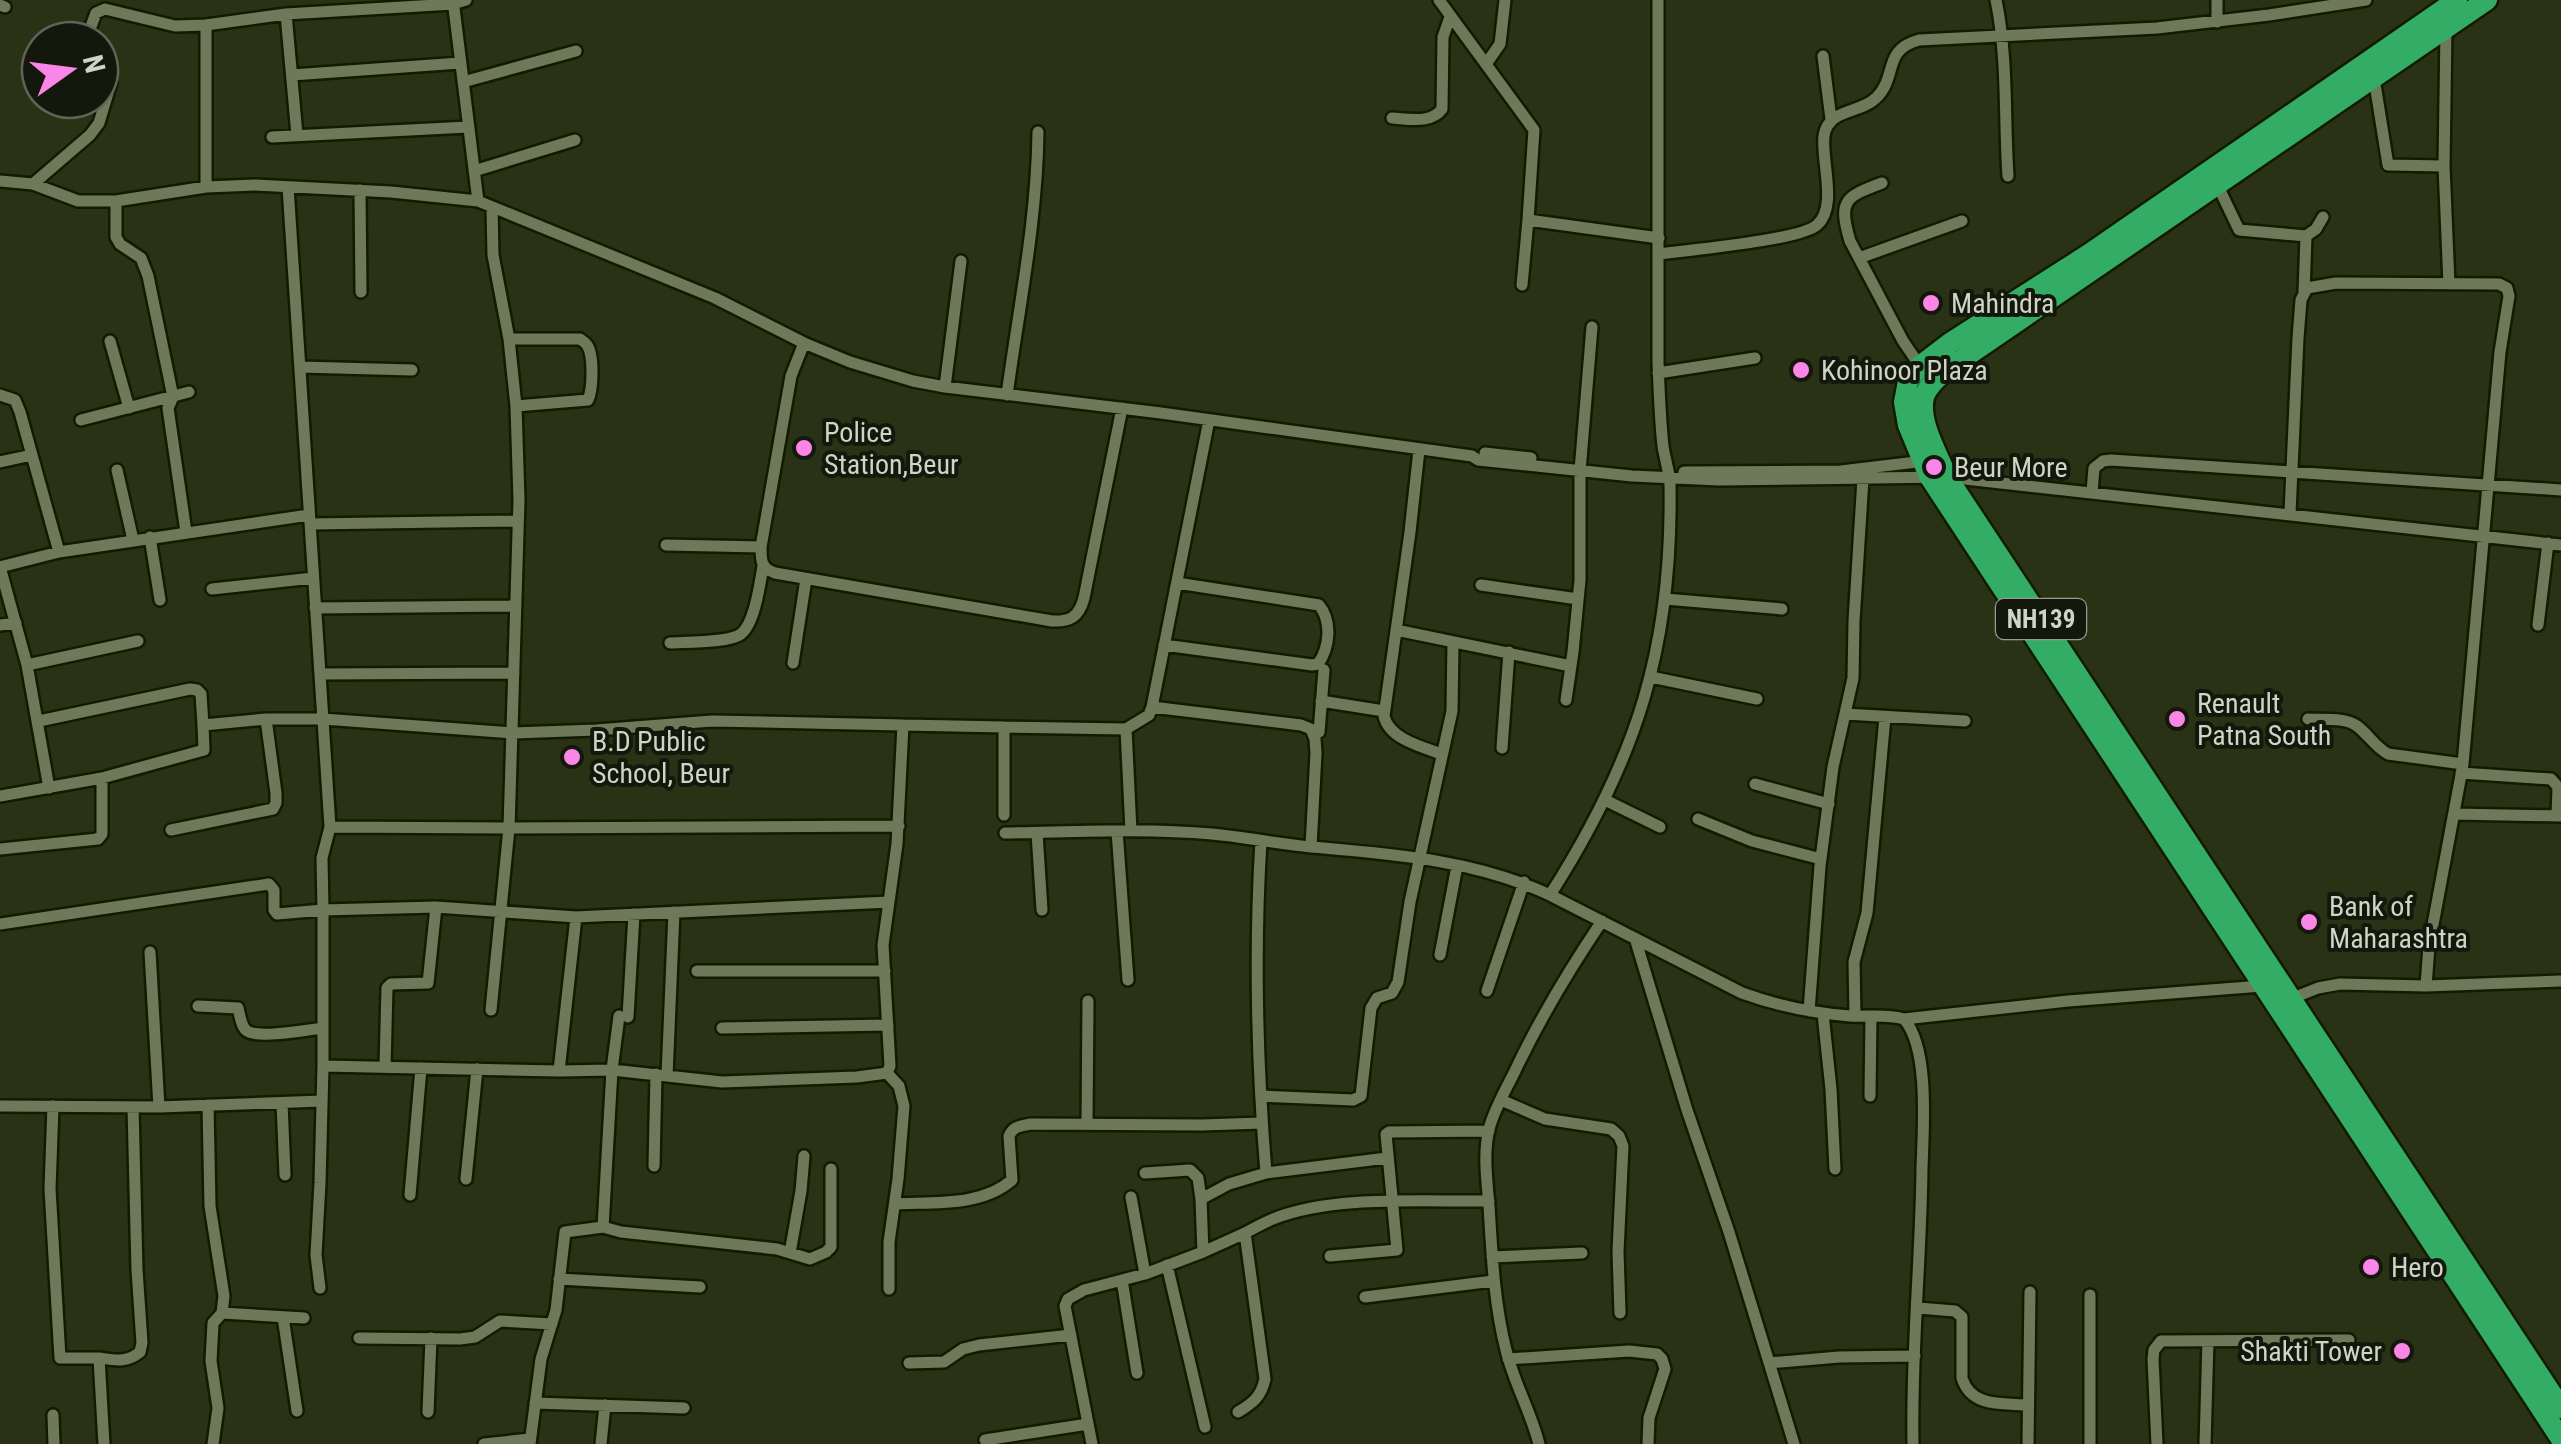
<svg xmlns="http://www.w3.org/2000/svg" width="2561" height="1444" font-family="'Roboto Condensed',sans-serif">
	<style>
		.lines { fill: none; stroke-linecap: round; stroke-linejoin: round }
		.minor-casing { stroke: #121a01; stroke-width: 16 }
		.trunk-casing { stroke: #121a01; stroke-width: 25 }
		.minor { stroke: #6e795a; stroke-width: 11 }
		.trunk { stroke: #33ad66; stroke-width: 20 }
		.poi-dot { fill: #fa87e8; stroke: #14180c; stroke-width: 4 }
		.labels { text-anchor: middle; dominant-baseline: central; stroke-width: 8; stroke-linejoin: round; paint-order: stroke }
		.shield { fill: #14180c; stroke: #969c8d; stroke-width: 2.5 }
		.shield-label { font-size: 25px; font-weight: bold; fill: #ced5c4 }
		.poi-label { font-size: 28px; fill: #ced5c4; stroke: #14180c; text-anchor: start }
	</style>
	<rect width="100%" height="100%" fill="#2a3216"/>
	<g class="lines">
		<g class="minor-casing">
			<path id="minor" d="M453 0 478 201 715 298 804 343 850 362 913 381 945 387 1161 413 1472 456 1478 460 1632 476 1719 480 1947 477 2561 545
				M1439 0 1534 130 1528 220 1659 238
				M1996 0C2008 58 2004 117 2008 176
				M2217 0V22
				M0 5 5 7
				M286 14 297 135
				M2446 29 2444 166 2449 284
				M86 40 96 13 105 9 175 26 206 25
				M1823 56 1831 119
				M1486 64 1500 44 1505 0
				M292 75 460 63
				M2374 78 2388 165 2444 166
				M463 82 576 51
				M1392 118C1409 119 1431 124 1442 109L1443 37 1450 17
				M272 137 468 127
				M474 171 575 140
				M0 181 33 184 78 201H116L206 187 255 185 391 192 478 201
				M1882 183C1845 197 1838 200 1850 241L1903 341 1920 366
				M33 184 90 135 99 123 111 83
				M2217 184 2239 230 2306 236 2304 293
				M206 187V25L286 14 453 4 466 0
				M360 190 361 292
				M116 201V237L120 244 141 258 148 276 173 397 168 408 186 532
				M2306 236 2316 229 2323 217
				M1660 254C1688 250 1801 240 1817 225 1838 207 1821 161 1824 136 1828 108 1860 114 1876 98 1898 77 1882 50 1919 40L2157 28 2269 15 2366 0
				M1859 258 1962 221
				M1522 285 1528 220
				M509 339H580C582 341 585 342 587 345 594 355 593 389 588 400L516 406
				M110 341 129 408
				M804 343 791 376 761 547C761 561 761 568 775 573L1052 621C1070 622 1079 617 1084 598L1122 408
				M300 367 412 370
				M1658 373 1755 358
				M945 387 961 261
				M0 395 15 400 20 412 59 552
				M1007 395C1019 307 1037 220 1038 132
				M81 420 189 392
				M1419 450 1410 532 1384 716C1389 739 1422 747 1442 754
				M1485 453 1531 458
				M0 462 32 455
				M117 470 133 540
				M1684 472 1841 471 1925 461
				M2092 492 2094 468 2103 461 2111 460 2561 490
				M2290 513 2298 338 2301 300 2307 288 2336 283 2499 284 2507 288 2509 296 2500 352 2463 764 2429 946 2426 986
				M310 524 518 521
				M150 537 160 600
				M666 545 761 547
				M1481 585 1578 599
				M212 589 313 578
				M1665 599 1782 609
				M315 608 515 606
				M0 625 16 623
				M2538 625 2548 543
				M1396 630 1571 666
				M670 643C686 642 729 643 741 634 755 623 760 583 763 566
				M1164 645 1312 665 1318 664C1330 647 1332 621 1319 605L1177 583
				M793 663 806 579
				M27 665 138 641
				M320 674 514 673
				M1651 677 1757 699
				M1566 700 1573 652 1580 580V471L1592 327
				M1321 701 1384 711
				M1152 707 1301 725 1311 729 1315 739 1316 753 1311 847
				M1845 714 1965 721
				M2308 719C2323 720 2345 717 2357 726 2369 735 2375 747 2388 754L2463 764
				M39 721 190 689 197 690 201 694 203 725
				M1004 727 1126 729 1131 831
				M1126 729 1149 715 1152 707 1209 420
				M1319 732 1324 670
				M1502 748 1509 652
				M2461 773 2551 779 2558 787 2557 816
				M1755 784 1829 804
				M49 788 27 665 0 567 59 552 309 515
				M0 796 102 778 204 750 203 725 266 719H323L513 733 596 730 712 721 903 725
				M1605 800 1660 827
				M2454 814 2561 816
				M1698 819 1752 841 1821 859
				M330 827 509 828 899 826
				M171 830 273 809 276 803V793L266 719
				M1117 831 1128 980
				M1005 833C1074 832 1143 828 1212 834 1245 837 1278 844 1311 847 1392 854 1476 860 1550 895L1742 993C1778 1006 1812 1013 1850 1016 1868 1017 1887 1014 1904 1019 1930 1049 1923 1130 1922 1169 1921 1260 1911 1352 1913 1444
				M1037 833 1042 910
				M1261 841C1254 952 1257 1063 1266 1173
				M0 849 98 839 102 834V778
				M1550 895C1637 759 1673 646 1670 484 1669 471 1665 459 1663 446 1660 418 1659 390 1658 362V0
				M576 917 889 902
				M0 924 269 884 274 890V910L277 914 323 910 322 858 330 827 288 187
				M1635 938 1687 1110 1729 1232 1794 1444
				M150 952 159 1107
				M1440 955 1457 866
				M697 971H885
				M1487 991 1524 882
				M2288 1000 2318 988 2340 984 2426 986 2561 981
				M198 1006 238 1008C240 1015 241 1027 247 1031 259 1039 307 1030 323 1028
				M491 1010 509 828 519 500 516 406 509 339 493 255 492 207
				M1809 1011 1820 866 1833 767 1853 678 1854 621 1863 479
				M1823 1014 1831 1089 1835 1169
				M619 1016 612 1070 722 1082 857 1077 887 1073 890 1066 883 945 897 844 903 725 1004 727V815
				M1855 1016 1854 962 1867 913 1885 717
				M628 1017 634 914
				M1904 1019 2068 1001 2262 986
				M722 1028 888 1025
				M385 1067 387 988 391 984 428 983 436 907
				M887 1073 899 1086 904 1106 898 1179 889 1242V1289
				M667 1076 674 912
				M1261 1096 1353 1100 1361 1096 1371 1008 1377 998 1392 993 1398 982 1410 902 1452 711 1453 642
				M1870 1096 1871 1016
				M1501 1100 1545 1119 1611 1129 1619 1136 1623 1146 1618 1252 1620 1313
				M282 1103 285 1175
				M208 1105 210 1206 224 1296 222 1313 213 1323 211 1361 218 1408 213 1444
				M0 1106 159 1107 322 1101
				M53 1106 50 1189 60 1358H99L104 1444
				M1087 1124 1088 1001
				M654 1166 656 1074
				M1145 1173 1190 1170 1198 1178 1201 1199
				M466 1179 477 1069
				M410 1195 421 1068
				M1131 1197 1145 1274
				M895 1204C933 1202 981 1207 1012 1180L1009 1136C1013 1126 1021 1126 1031 1124L1202 1125 1262 1123
				M603 1227 621 1232 777 1249 810 1259 826 1252 831 1247V1169
				M1203 1252 1245 1233
				M790 1253 801 1191 804 1156
				M1330 1256 1397 1250 1386 1134 1389 1132 1489 1131
				M1492 1257 1582 1253
				M1167 1265 1205 1427
				M559 1279 700 1287
				M1122 1280 1137 1373
				M320 1288 316 1255 320 1183 323 1066 559 1071 576 917 436 907 323 910V1066
				M1365 1297 1493 1281
				M1918 1308 1955 1311 1962 1317V1378C1971 1408 2003 1403 2028 1405
				M222 1313 304 1318
				M283 1317 297 1411
				M359 1338 460 1339 475 1337 500 1321 552 1324
				M99 1358C115 1360 127 1363 140 1352L142 1343 137 1270 133 1107
				M1508 1359 1629 1351 1657 1354 1662 1359 1665 1369 1649 1418 1648 1444
				M909 1363 944 1362 963 1349 979 1345 1071 1335
				M1769 1363 1839 1357 1915 1356
				M535 1403 684 1408
				M428 1412 431 1338
				M1238 1412C1253 1403 1261 1397 1265 1379L1245 1233C1254 1228 1263 1223 1273 1219 1333 1195 1423 1202 1489 1201
				M53 1415 54 1444
				M985 1440 1088 1424
				M484 1444 530 1439
				M530 1444 541 1359 556 1310 565 1232 603 1227 612 1070 559 1071
				M601 1444 605 1405
				M1092 1444 1065 1306 1068 1299 1084 1290 1145 1274 1203 1252 1201 1199 1229 1184 1266 1173 1387 1158
				M1539 1444C1531 1412 1514 1383 1506 1350 1494 1303 1492 1254 1489 1206 1487 1181 1483 1154 1489 1129 1494 1110 1505 1091 1514 1073 1539 1020 1569 970 1602 921
				M2028 1444 2030 1292
				M2090 1444V1295
				M2157 1444 2153 1359 2154 1350 2161 1341 2349 1340
				M2205 1444 2208 1341"/>
		</g>
		<g class="trunk-casing">
			<path id="trunk" d="M2457 0 2089 254 1950 343 1920 366 1908 381 1904 402 1908 425 1929 476 2561 1439
				M2487 0 1945 371C1937 378 1927 386 1924 397 1918 422 1938 454 1947 477L2561 1408"/>
		</g>
		<use href="#minor" class="minor"/>
		<use href="#trunk" class="trunk"/>
	</g>
	<g class="poi-dot">
		<circle cx="1931" cy="303" r="10"/>
		<circle cx="1801" cy="370" r="10"/>
		<circle cx="804" cy="448" r="10"/>
		<circle cx="1934" cy="467" r="10"/>
		<circle cx="2177" cy="719" r="10"/>
		<circle cx="572" cy="757" r="10"/>
		<circle cx="2309" cy="922" r="10"/>
		<circle cx="2371" cy="1267" r="10"/>
		<circle cx="2402" cy="1351" r="10"/>
	</g>
	<g class="labels">
		<rect class="shield" x="1996" y="599" width="90" height="40" rx="8"/>
		<g class="shield-label">
			<text x="2041" y="619">NH139</text>
		</g>
		<g class="poi-label">
			<text x="1951" y="303">Mahindra</text>
			<text x="1821" y="370">Kohinoor Plaza</text>
			<text x="824" y="432">Police<tspan x="824" dy="32">Station,Beur</tspan></text>
			<text x="1954" y="467">Beur More</text>
			<text x="2197" y="703">Renault<tspan x="2197" dy="32">Patna South</tspan></text>
			<text x="592" y="741">B.D Public<tspan x="592" dy="32">School, Beur</tspan></text>
			<text x="2329" y="906">Bank of<tspan x="2329" dy="32">Maharashtra</tspan></text>
			<text x="2391" y="1267">Hero</text>
			<text x="2382" y="1351" text-anchor="end">Shakti Tower</text>
		</g>
	</g>
	<g transform="translate(70 70) rotate(76)"><circle r="48" fill="#14180c" stroke="#5e6456" stroke-width="2.5"/>
	<path d="M0-8L18 38L0 25L-18 38Z" fill="#fa87e8"/>
	<text y="-15" font-size="28" font-weight="bold" text-anchor="middle" fill="#ced5c4">N</text>
	</g>
</svg>
